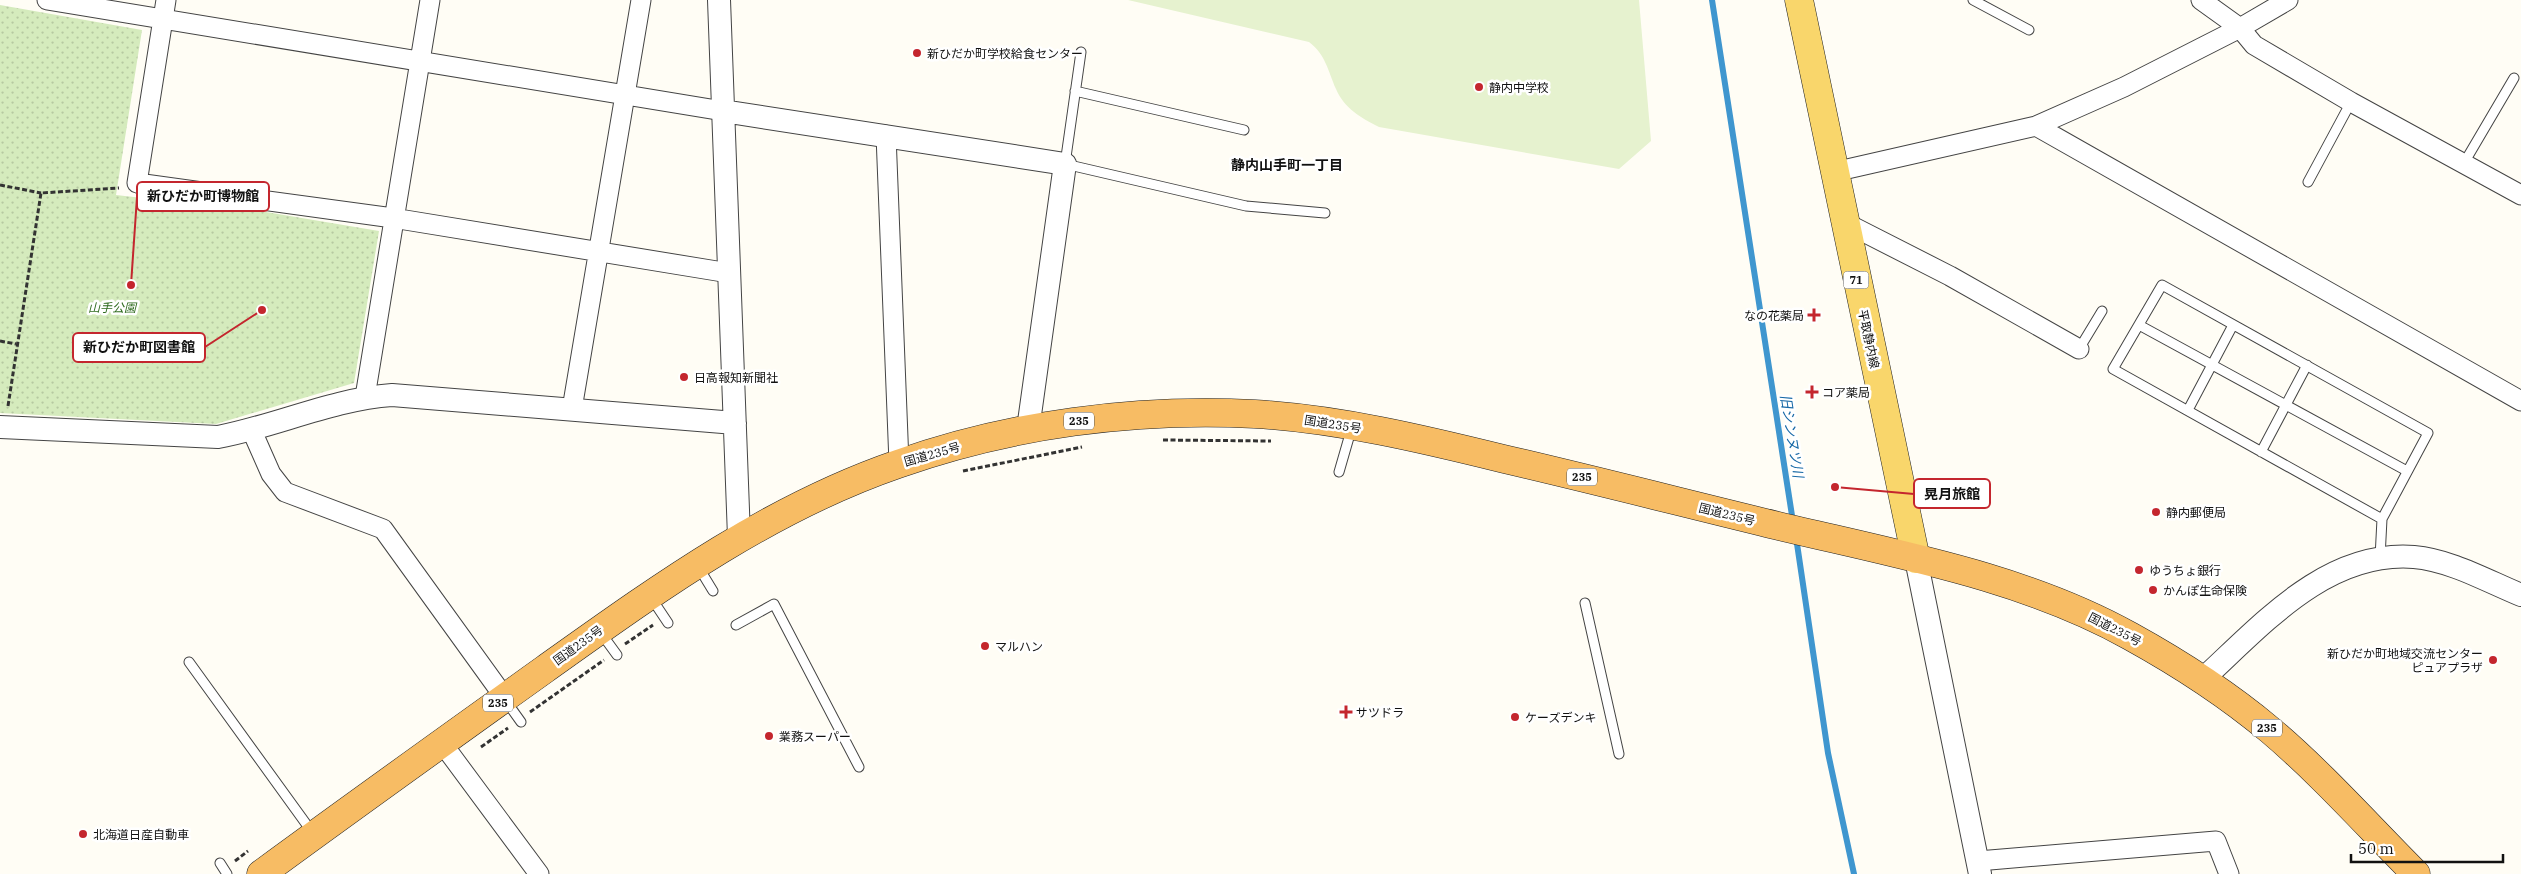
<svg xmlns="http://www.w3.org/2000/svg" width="2521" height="874" font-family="'IBM Plex Serif','Noto Sans JP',serif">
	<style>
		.park { fill: url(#park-dots) }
		.pitch { fill: #e6f2cf }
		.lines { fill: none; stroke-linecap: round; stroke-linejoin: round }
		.stream { stroke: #3f96cf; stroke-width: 6 }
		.service-casing { stroke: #444; stroke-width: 11 }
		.minor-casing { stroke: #444; stroke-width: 21 }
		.tertiary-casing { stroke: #444; stroke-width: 24 }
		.primary-casing { stroke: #222; stroke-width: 29 }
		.trunk-casing { stroke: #222; stroke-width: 29 }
		.path { stroke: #333; stroke-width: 3; stroke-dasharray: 5 2.5; stroke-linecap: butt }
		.service { stroke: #fff; stroke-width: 9 }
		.minor { stroke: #fff; stroke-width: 19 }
		.tertiary { stroke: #fff; stroke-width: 22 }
		.primary { stroke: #f9d66b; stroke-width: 28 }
		.trunk { stroke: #f7bc64; stroke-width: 28 }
		.poi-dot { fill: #c4262e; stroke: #fff; stroke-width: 2 }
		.labels { text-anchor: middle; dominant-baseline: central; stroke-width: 5; stroke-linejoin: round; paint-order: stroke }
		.shield { fill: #fff; stroke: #585858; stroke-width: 1 }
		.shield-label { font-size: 11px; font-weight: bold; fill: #111 }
		.poi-label { font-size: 12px; fill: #111; stroke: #fff; text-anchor: start }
		.park-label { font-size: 12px; font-style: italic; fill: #2f6b1f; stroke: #fff }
		.street-label { font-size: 12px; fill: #111; stroke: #fff }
		.neighbourhood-label { font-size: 14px; font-weight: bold; fill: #111; stroke: #fff }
		.water-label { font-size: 14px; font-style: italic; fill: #1768a6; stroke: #fff }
		.leader { fill: none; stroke: #c4262e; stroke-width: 2 }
		.callout-dot { fill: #c4262e; stroke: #fff; stroke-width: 2 }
		.callout { fill: #fff; stroke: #c4262e; stroke-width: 2 }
		.callout-label { font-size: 14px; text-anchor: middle; font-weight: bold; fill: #111 }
	</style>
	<defs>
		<pattern id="park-dots" width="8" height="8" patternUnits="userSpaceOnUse" patternTransform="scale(1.25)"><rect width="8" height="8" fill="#d5ebbd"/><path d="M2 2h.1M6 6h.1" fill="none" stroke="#b6c8a1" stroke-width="1.8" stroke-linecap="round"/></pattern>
	</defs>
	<rect width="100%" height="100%" fill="#fffdf5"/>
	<path class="park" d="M0 5 142 30 116 195 266 212 379 231 354 383 216 424 0 413Z"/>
	<path class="pitch" d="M1128 0H1639L1651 141 1619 169 1379 127C1361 118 1344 108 1336 89 1328 71 1326 55 1309 42Z"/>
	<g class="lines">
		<path class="stream" d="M1712 0 1793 522
			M1796 537 1828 753 1854 874"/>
		<g class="service-casing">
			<path id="service" d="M1973 0 2029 30
				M1081 52 1065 164 1246 206 1325 213
				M1075 91 1244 130
				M2464 163 2514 78
				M2308 182 2351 102
				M2139 325 2407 471
				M2079 349 2102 311
				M2188 410 2233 325
				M2261 452 2307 365
				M1339 472 1352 427
				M2380 558 2382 519 2428 433 2162 285 2113 369 2382 519
				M699 568 713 591
				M652 599 668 623
				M1585 603 1619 754
				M736 625 774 604 859 767
				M601 633 617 655
				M189 662 312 832
				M506 701 521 722
				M220 863 227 874"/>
		</g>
		<g class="minor-casing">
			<path id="minor" d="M47 0 723 111
				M166 0 137 183 393 218 729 273
				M2201 0 2240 28 2254 45 2351 102 2521 195
				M2036 126 2521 401
				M886 135 899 463
				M1834 172 2036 126 2124 87 2240 28 2288 0
				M1844 222 1950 276 2079 349
				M365 397 430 0
				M572 409 641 0
				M252 431 271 474 285 492 383 529 505 698
				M442 743 539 874
				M1978 861 2216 841 2229 874"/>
		</g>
		<g class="tertiary-casing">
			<path id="tertiary" d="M719 0 739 537
				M723 111 1065 164 1028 429
				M0 427 218 437C276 426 333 399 392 395L735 423
				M1916 559 1980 874
				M2203 679C2261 626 2326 550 2414 557 2450 560 2487 581 2521 595"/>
		</g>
		<g class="primary-casing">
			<path id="primary" d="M1799 0 1916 559"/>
		</g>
		<g class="trunk-casing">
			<path id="trunk" d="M261 874C355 805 450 737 545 669 656 590 767 509 898 464 1011 424 1135 408 1255 414 1339 419 1423 439 1504 459 1590 479 1676 501 1762 522 1884 552 2019 574 2130 636 2179 663 2227 694 2270 730 2322 774 2368 826 2416 874"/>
		</g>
		<path class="path" d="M0 185 41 193
			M0 341 16 344
			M8 406 41 193 119 188
			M1163 440 1271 441
			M963 471 1082 447
			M625 644 653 625
			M530 712 604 660
			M481 747 508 728
			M235 861 248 851"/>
		<use href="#service" class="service"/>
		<use href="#minor" class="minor"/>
		<use href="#tertiary" class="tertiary"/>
		<use href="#primary" class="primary"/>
		<use href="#trunk" class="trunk"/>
	</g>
	<g class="poi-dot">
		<circle cx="917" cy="53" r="5"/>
		<circle cx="1479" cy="87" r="5"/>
		<path d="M1811.5 307.5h5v5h5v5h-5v5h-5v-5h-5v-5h5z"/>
		<circle cx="684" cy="377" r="5"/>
		<path d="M1809.5 384.5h5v5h5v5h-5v5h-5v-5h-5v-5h5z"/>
		<circle cx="2156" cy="512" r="5"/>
		<circle cx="2139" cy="570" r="5"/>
		<circle cx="2153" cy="590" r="5"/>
		<circle cx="985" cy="646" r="5"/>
		<circle cx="2493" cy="660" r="5"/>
		<path d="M1343.5 704.5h5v5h5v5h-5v5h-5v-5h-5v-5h5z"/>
		<circle cx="1515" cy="717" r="5"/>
		<circle cx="769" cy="736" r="5"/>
		<circle cx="83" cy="834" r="5"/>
	</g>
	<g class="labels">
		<g class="shield">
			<rect x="1843.5" y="271.5" width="25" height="17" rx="4"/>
			<rect x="1064" y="412.5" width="30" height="17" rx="4"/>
			<rect x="1567" y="468.5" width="30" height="17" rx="4"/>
			<rect x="483" y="694.5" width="30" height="17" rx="4"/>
			<rect x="2252" y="719.5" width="30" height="17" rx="4"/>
		</g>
		<g class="shield-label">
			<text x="1856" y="280">71</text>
			<text x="1079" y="421">235</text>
			<text x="1582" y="477">235</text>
			<text x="498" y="703">235</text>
			<text x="2267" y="728">235</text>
		</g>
		<g class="poi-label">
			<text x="927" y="53">新ひだか町学校給食センター</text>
			<text x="1489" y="87">静内中学校</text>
			<text x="1804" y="315" text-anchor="end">なの花薬局</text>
			<text x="694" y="377">日高報知新聞社</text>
			<text x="1822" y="392">コア薬局</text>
			<text x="2166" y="512">静内郵便局</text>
			<text x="2149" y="570">ゆうちょ銀行</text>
			<text x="2163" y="590">かんぽ生命保険</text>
			<text x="995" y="646">マルハン</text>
			<text x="2483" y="653" text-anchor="end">新ひだか町地域交流センター<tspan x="2483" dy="14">ピュアプラザ</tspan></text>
			<text x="1356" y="712">サツドラ</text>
			<text x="1525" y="717">ケーズデンキ</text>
			<text x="779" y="736">業務スーパー</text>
			<text x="93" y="834">北海道日産自動車</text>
		</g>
		<g class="park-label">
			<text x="112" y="307">山手公園</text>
		</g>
		<g class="street-label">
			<text transform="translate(1869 339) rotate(78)">平取静内線</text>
			<text transform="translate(1333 424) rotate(9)">国道235号</text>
			<text transform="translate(932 454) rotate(-16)">国道235号</text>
			<text transform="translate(1727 514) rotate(14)">国道235号</text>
			<text transform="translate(2115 629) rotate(27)">国道235号</text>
			<text transform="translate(578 645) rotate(-36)">国道235号</text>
		</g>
		<g class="neighbourhood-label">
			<text x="1287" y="165">静内山手町一丁目</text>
		</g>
		<g class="water-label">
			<text transform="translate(1792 436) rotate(81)">旧シンヌツ川</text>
		</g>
	</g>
	<path class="leader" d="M131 285L137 197M262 310L205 347M1835 487L1914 494"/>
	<g class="callout-dot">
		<circle cx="131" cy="285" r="5"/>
		<circle cx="262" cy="310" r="5"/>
		<circle cx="1835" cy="487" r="5"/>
	</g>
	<g class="callout">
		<rect x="137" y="182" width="132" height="29" rx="5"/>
		<rect x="73" y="333" width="132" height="29" rx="5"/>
		<rect x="1914" y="479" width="76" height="29" rx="5"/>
	</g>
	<g class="callout-label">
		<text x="203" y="201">新ひだか町博物館</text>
		<text x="139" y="352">新ひだか町図書館</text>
		<text x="1952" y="499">晃月旅館</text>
	</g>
	<path d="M2351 854v8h152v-8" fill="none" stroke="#111111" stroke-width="2.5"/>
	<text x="2358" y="854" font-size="15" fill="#111111" stroke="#ffffff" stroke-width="4" paint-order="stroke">50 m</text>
</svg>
